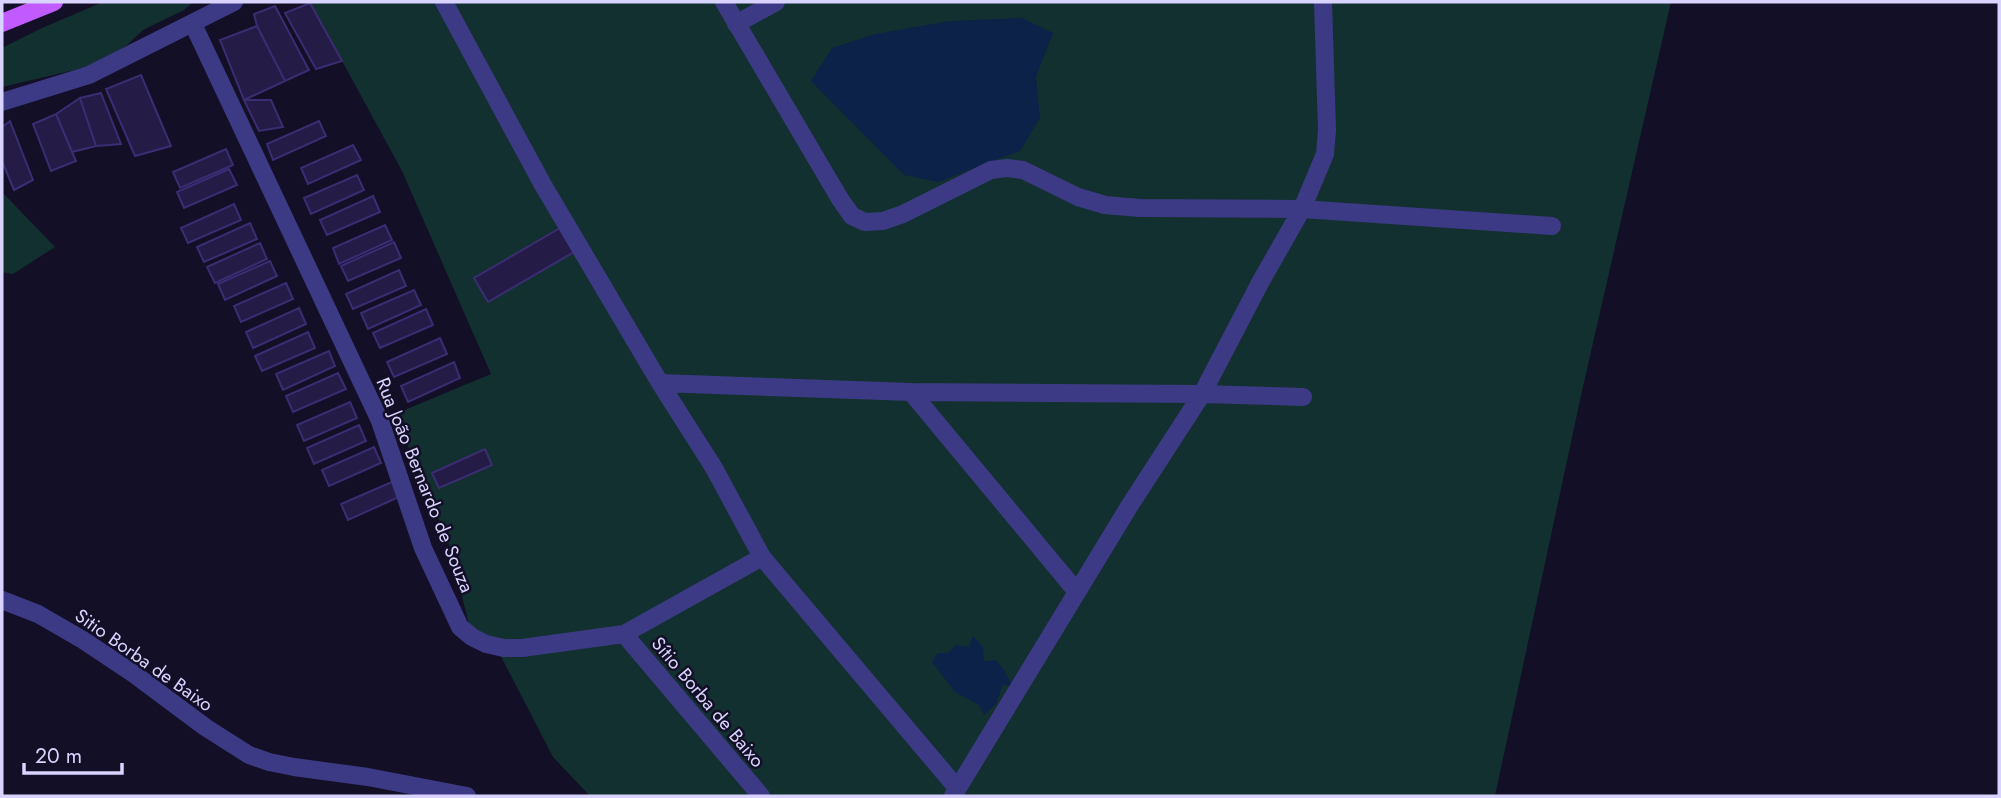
<svg xmlns="http://www.w3.org/2000/svg" width="2001" height="798" font-family="Jost,sans-serif">
	<style>
		.green { fill: #12302f }
		.water { fill: #0c2248 }
		.building { fill: #241b47; stroke: #3b2d73; stroke-width: 2 }
		.lines { fill: none; stroke-linecap: round; stroke-linejoin: round }
		.minor { stroke: #3d3a85; stroke-width: 18 }
		.primary { stroke: #c25bff; stroke-width: 18 }
		.labels { text-anchor: middle; dominant-baseline: central; stroke-width: 5; stroke-linejoin: round; paint-order: stroke }
		.street-label { font-size: 19px; fill: #d9d4ff; stroke: #130f26 }
	</style>
	<rect width="100%" height="100%" fill="#130f26"/>
	<path class="green" d="M103 2H193L184 10 143 30 109 62 2 87V48L42 28Z
		M310 2H1671L1582 391 1495 796H590L553 757 495 645 471 633 450 547 395 414 491 374 402 171Z
		M2 192 55 247 13 274 2 272Z"/>
	<path class="water" d="M1022 18 1053 33 1036 77 1040 118 1020 151 938 182 904 175 811 81 832 48 875 34 950 21Z
		M973 636 983 647 984 661 996 660 1004 670 1013 687 1003 684 996 704 984 715 979 705 955 692 932 662 938 653H948L956 645 969 647Z"/>
	<path class="building" d="M310 3 342 61 316 69 285 13Z
		M275 6 309 70 285 81 257 26 254 14Z
		M257 26 285 81 244 100 220 40Z
		M141 75 171 146 135 156 106 89Z
		M101 93 121 144 96 146 80 98Z
		M80 98 96 146 72 152 56 114Z
		M244 100H271L283 127 259 131Z
		M56 114 76 161 51 171 33 124Z
		M10 121 33 180 14 190 2 161V127Z
		M319 121 326 136 273 160 267 144Z
		M353 145 361 160 308 184 301 168Z
		M226 149 233 165 180 188 173 172Z
		M229 169 237 185 184 208 177 192Z
		M357 175 364 190 311 214 304 198Z
		M373 196 380 212 327 235 320 220Z
		M234 204 241 220 188 243 181 228Z
		M250 223 257 239 204 262 197 247Z
		M385 225 392 240 339 264 333 248Z
		M560 228 574 252 488 302 474 278Z
		M394 242 401 258 348 281 341 266Z
		M260 243 267 259 215 283 207 267Z
		M270 261 277 276 225 300 218 284Z
		M399 270 406 286 353 309 346 294Z
		M286 283 293 299 241 322 234 306Z
		M414 290 421 305 368 329 361 313Z
		M299 308 306 324 253 348 246 332Z
		M426 309 433 325 380 348 373 333Z
		M308 332 315 348 262 371 255 356Z
		M440 338 447 354 394 377 387 362Z
		M329 351 335 366 283 390 276 374Z
		M454 362 460 378 408 402 401 386Z
		M338 373 346 389 293 412 286 396Z
		M350 402 357 418 304 441 297 425Z
		M359 425 366 441 314 464 307 448Z
		M374 447 381 463 329 486 322 470Z
		M485 449 492 465 439 488 432 473Z
		M394 481 401 496 348 520 341 504Z"/>
	<g class="lines">
		<path class="minor" d="M444 2 543 185 660 383 714 468 762 557 957 788
			M724 2 840 199 852 216 865 222 883 221 903 214 991 170 1007 168 1023 170 1078 197 1105 205 1140 208 1302 209 1552 226
			M193 24 380 421 423 548 460 627 472 637 486 644 504 648H522L624 634 762 557
			M736 24 776 2
			M2 102 89 75 234 2
			M660 383 911 392 1202 394 1303 397
			M911 392 1077 592
			M2 600 38 614 83 640 134 674 205 727 249 755 269 762 294 767 368 777 467 796
			M624 634 761 796
			M953 796 1130 505 1202 394 1261 281 1302 209 1325 154 1327 130 1323 2"/>
		<path class="primary" d="M2 23 54 2"/>
	</g>
	<g class="labels">
		<g class="street-label">
			<text transform="translate(425 485) rotate(68)">Rua João Bernardo de Souza</text>
			<text transform="translate(144 660) rotate(35)">Sitio Borba de Baixo</text>
			<text transform="translate(708 702) rotate(50)">Sítio Borba de Baixo</text>
		</g>
	</g>
	<rect width="2001" height="798" fill="none" stroke="#d9d4ff" stroke-width="7"/>
	<path d="M24 763v10h98v-10" fill="none" stroke="#d9d4ff" stroke-width="3.5"/>
	<text x="35" y="763" font-size="21" fill="#d9d4ff" stroke="#130f26" stroke-width="5" paint-order="stroke">20 m</text>
</svg>
